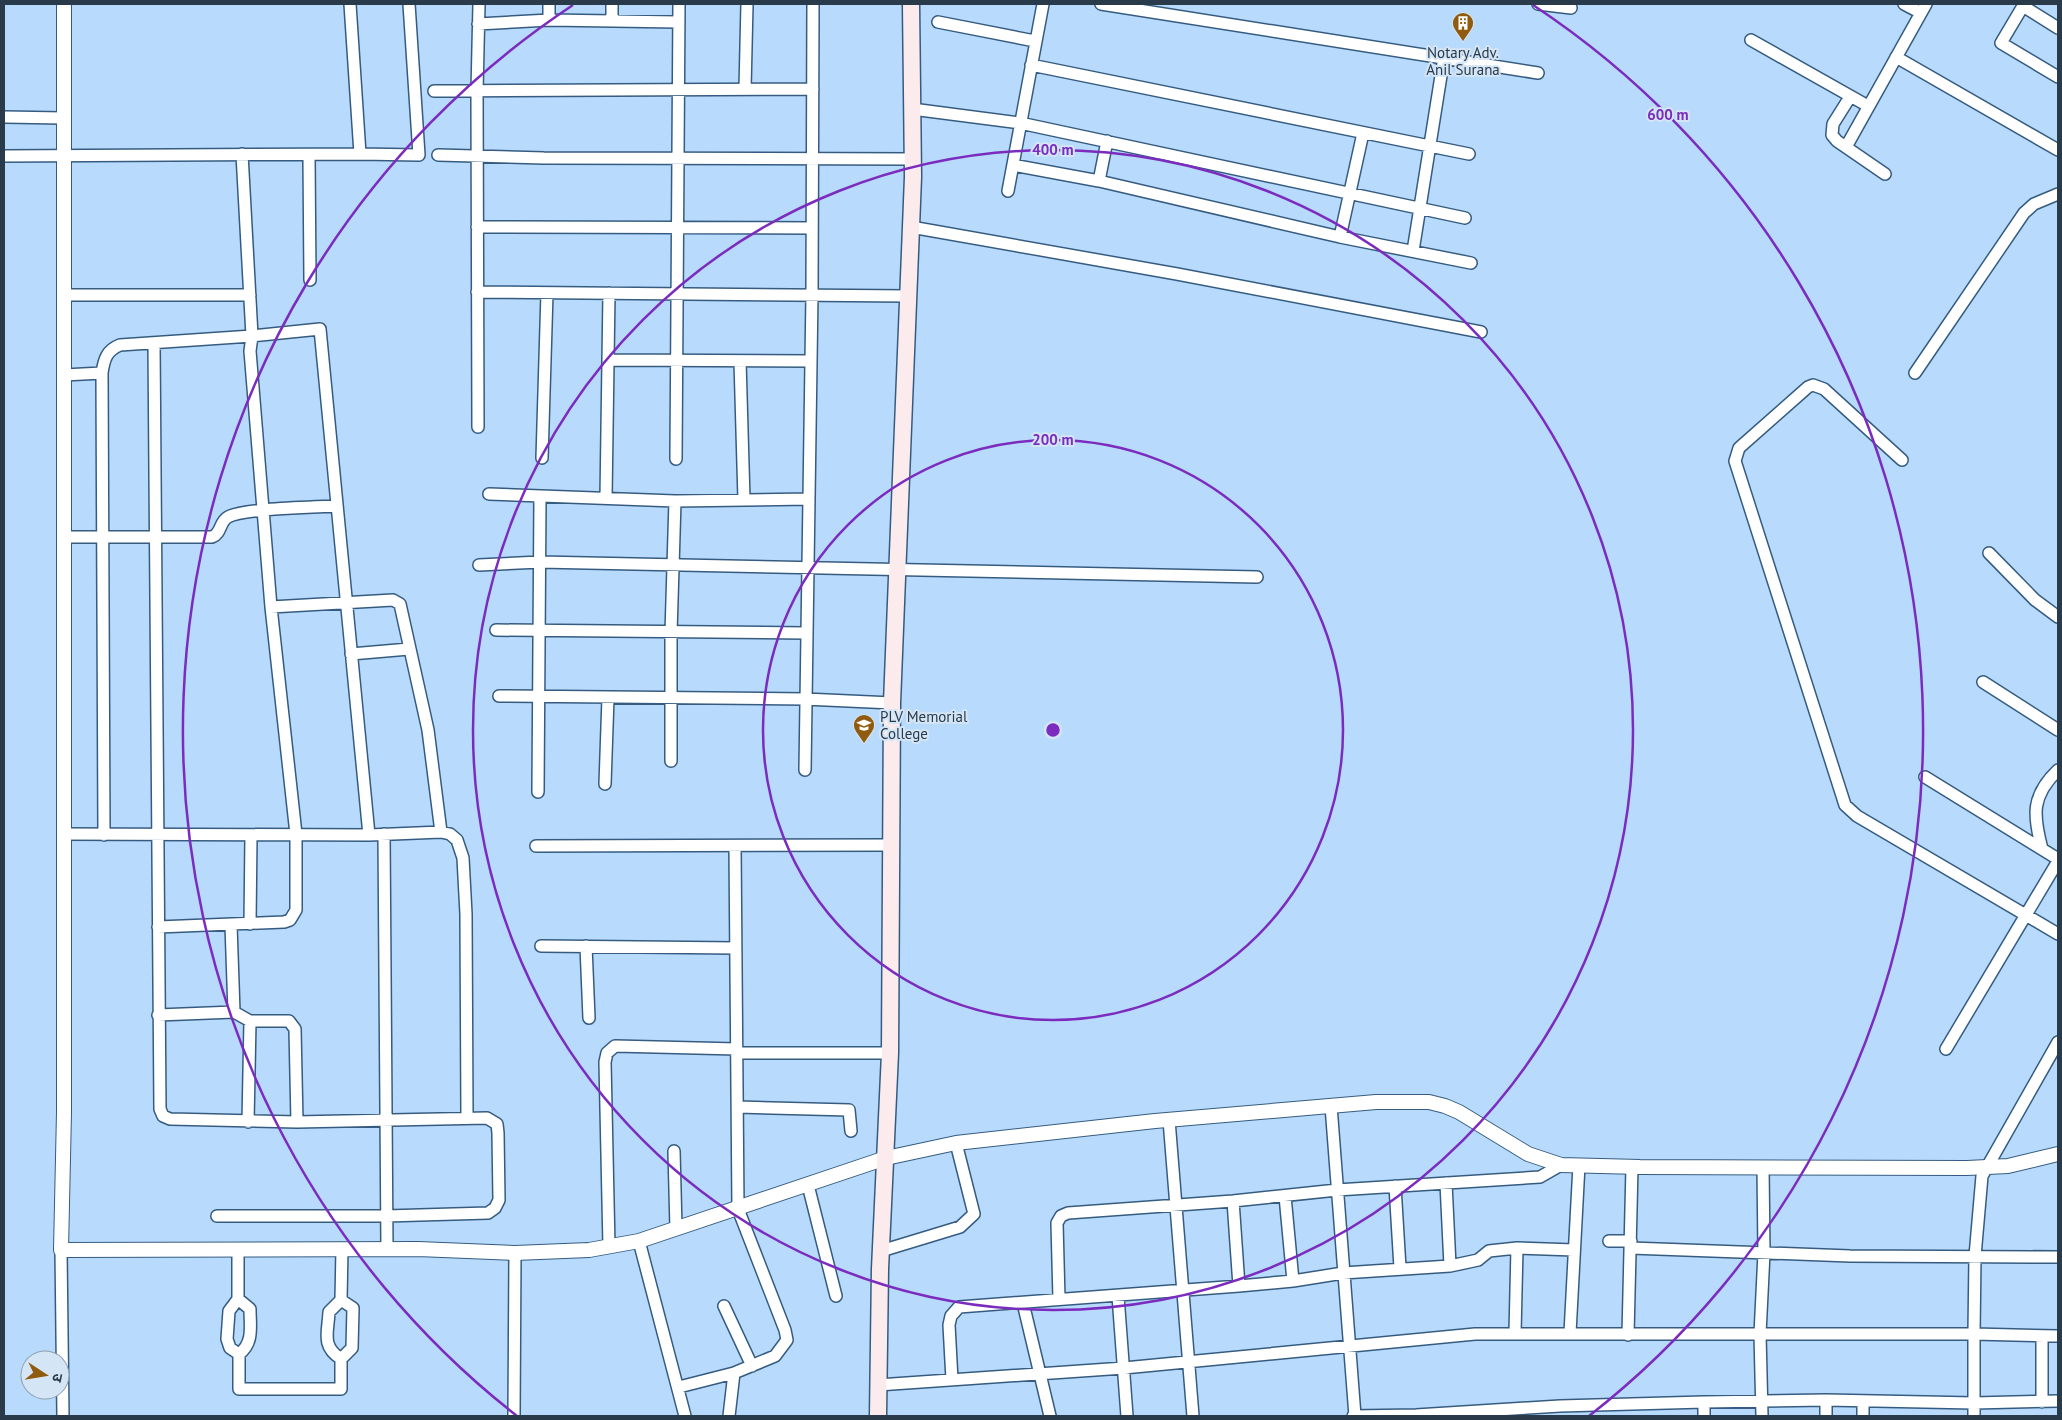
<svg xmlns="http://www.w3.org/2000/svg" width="2062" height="1420" font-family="'PT Sans','Noto Sans Devanagari',sans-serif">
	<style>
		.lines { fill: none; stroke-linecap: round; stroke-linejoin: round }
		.minor-casing { stroke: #355c80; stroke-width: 14 }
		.tertiary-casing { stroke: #355c80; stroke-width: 16 }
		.secondary-casing { stroke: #355c80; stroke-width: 19 }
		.minor { stroke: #fff; stroke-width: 11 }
		.tertiary { stroke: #fff; stroke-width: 14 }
		.secondary { stroke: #fcebed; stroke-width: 16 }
		.ring { fill: none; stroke: #7b2cbf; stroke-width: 2.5 }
		.labels { text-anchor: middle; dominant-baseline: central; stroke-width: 4; stroke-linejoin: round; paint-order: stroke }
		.poi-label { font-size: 15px; fill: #293a4b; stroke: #d4e5f6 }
		.centre { fill: #7b2cbf; stroke: #d4e5f6; stroke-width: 2.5 }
		.ring-label { font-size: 15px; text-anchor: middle; font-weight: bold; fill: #7b2cbf; stroke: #d4e5f6; stroke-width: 4; stroke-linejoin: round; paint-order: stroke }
	</style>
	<rect width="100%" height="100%" fill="#b8dafc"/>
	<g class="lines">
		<g class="minor-casing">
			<path id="minor" d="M350 4 360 154 419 155 409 4
				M1101 4 1538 73
				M1538 4 1571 8
				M1904 4 1921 13
				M549 20V4
				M612 21V4
				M938 22 1035 41
				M478 24 549 20 678 22
				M2058 28 2023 6 2001 43 2058 77
				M1751 40 1868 106
				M1896 57 2058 150
				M1031 65 1469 154
				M745 89 747 4
				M434 91 813 89
				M1850 97 1833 124 1832 135 1837 141 1885 174
				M912 109 1020 123 1465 218
				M4 117 63 118
				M1846 147 1926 4
				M438 155 544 158 913 159
				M4 156 360 154
				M309 156 310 280
				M1013 165 1099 181 1340 237 1471 263
				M1099 181 1107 141
				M1008 191 1043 4
				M477 227 812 228
				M911 227 1177 274 1481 332
				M1340 237 1363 133
				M1413 251 1444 57
				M477 292 908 296
				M63 295H250
				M154 343 160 1109 163 1116 170 1119 297 1122 487 1118 497 1124 498 1133 499 1200 495 1208 488 1213 386 1216H217
				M608 360 811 361
				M740 361 744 500
				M1915 373 2024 213 2034 204 2058 194
				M64 375 102 373
				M478 427 477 91 479 4
				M542 458 547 293
				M676 459 679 4
				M1902 460 1824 389 1813 385 1808 387 1739 448 1735 461 1845 805 1857 816 2058 934
				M489 494 675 501 809 499
				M606 498 609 293
				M64 537H212C222 533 219 522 228 517 244 508 316 507 337 506
				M1989 553 2035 600 2058 617
				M479 565 540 562 1257 577
				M271 607 393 600 400 604 428 730 441 832
				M496 630 806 633
				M351 654 409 649
				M1983 682 2058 730
				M499 696 805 699 892 703
				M671 761V633L675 501
				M805 770 812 294 813 4
				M1925 777 2058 859
				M605 784 608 698
				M538 792 540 496
				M63 834 369 835 441 832 450 834 457 840 463 858 466 914 467 1117
				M384 834 387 1249
				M104 835 102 373C104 359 107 350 120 345L252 336 320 329 369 835
				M536 846 891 845
				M2042 849C2033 815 2031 796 2058 770
				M250 924 251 835
				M231 925 234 1012
				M158 927 284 922 290 920 296 910V834L271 607 250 351 252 336 242 154
				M541 946 736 948
				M586 946 589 1018
				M158 1015 234 1012 250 1021H289L295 1029 297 1122
				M1946 1049 2058 861
				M737 1053H890
				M1331 1106 1355 1416
				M738 1107 849 1110 851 1131
				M1169 1120 1193 1416
				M248 1122 250 1021
				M674 1151 676 1229
				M1446 1183 1450 1266
				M808 1185 836 1296
				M1395 1186 1400 1268
				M1285 1196 1293 1281
				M1233 1201 1239 1286
				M639 1241 685 1416
				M1609 1241H1631
				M609 1247 605 1062 607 1053 615 1046 737 1049
				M1631 1248 1850 1256 2058 1257
				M61 1250 63 1416
				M238 1250V1299L229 1311 227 1339 230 1348 239 1354V1389H341V1359L352 1348 353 1308 341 1300 342 1249
				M881 1251 960 1227 974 1214 956 1143
				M1118 1296 1127 1416
				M238 1299 250 1309C250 1326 254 1343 239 1354
				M1059 1299 1057 1223 1061 1216 1068 1213 1233 1201 1337 1190 1540 1177 1561 1165
				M341 1300 329 1312C328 1333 321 1346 341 1359
				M1023 1303 1050 1416
				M724 1306 752 1366
				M1515 1333 1517 1248
				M1570 1333 1579 1165
				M1628 1335 1632 1167
				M2042 1337V1402
				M952 1380 949 1325 951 1316 959 1307 1239 1286 1293 1281 1343 1273 1450 1266 1478 1260 1489 1251 1517 1248 1574 1250
				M878 1385 1124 1368 1475 1334H1974L1975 1256 1982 1176 2058 1042
				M679 1387 734 1373 775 1356 787 1340 785 1330 738 1209 735 846
				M1826 1400V1416
				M514 1416 515 1253
				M729 1416 734 1373
				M1353 1416 1416 1415 1560 1406 1704 1402 1826 1400 1974 1403V1334L2058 1336
				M1704 1416V1402
				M1762 1416 1760 1334 1764 1253 1763 1167
				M1863 1416V1401
				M1974 1416V1403L2058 1401"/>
		</g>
		<g class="tertiary-casing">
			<path id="tertiary" d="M64 4V1112L61 1250 418 1249 515 1253 589 1250 639 1241 886 1158 956 1143 1155 1121 1376 1102H1429L1445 1106 1459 1112 1528 1154 1561 1165 1640 1167 1967 1168 2008 1166 2058 1154"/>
		</g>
		<g class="secondary-casing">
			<path id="secondary" d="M878 1416 880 1269 890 1053 892 703 913 177 911 4"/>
		</g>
		<use href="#minor" class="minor"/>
		<use href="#tertiary" class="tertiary"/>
		<use href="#secondary" class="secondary"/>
	</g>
	<g class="ring">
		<circle cx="1053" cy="730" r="290"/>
		<circle cx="1053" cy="730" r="580"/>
		<path d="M517 1416A870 870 0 0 1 573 5M1533 5A870 870 0 0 1 1589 1416"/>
	</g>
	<defs>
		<g id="building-pin" transform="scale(1.125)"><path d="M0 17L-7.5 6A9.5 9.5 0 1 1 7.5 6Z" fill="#905b0f" stroke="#d4e5f6"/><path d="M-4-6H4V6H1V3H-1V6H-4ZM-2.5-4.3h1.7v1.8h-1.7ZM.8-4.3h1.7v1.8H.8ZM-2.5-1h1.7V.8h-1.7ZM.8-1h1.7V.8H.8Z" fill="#fff"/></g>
		<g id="university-pin" transform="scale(1.125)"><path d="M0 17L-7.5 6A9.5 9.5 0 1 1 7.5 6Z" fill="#905b0f" stroke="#d4e5f6"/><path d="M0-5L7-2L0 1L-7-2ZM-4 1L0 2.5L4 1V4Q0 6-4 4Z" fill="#fff"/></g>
	</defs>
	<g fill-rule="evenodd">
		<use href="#building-pin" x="1463" y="23"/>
		<use href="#university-pin" x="864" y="725"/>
	</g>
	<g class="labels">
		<g class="poi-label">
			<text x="1463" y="52">Notary Adv.<tspan x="1463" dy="17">Anil Surana</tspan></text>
			<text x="880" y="716" text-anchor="start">PLV Memorial<tspan x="880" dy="17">College</tspan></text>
		</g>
	</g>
	<circle cx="1053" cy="730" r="8" class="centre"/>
	<g class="ring-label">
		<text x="1668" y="120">600 m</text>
		<text x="1053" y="155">400 m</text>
		<text x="1053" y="445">200 m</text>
	</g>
	<rect width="2062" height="1420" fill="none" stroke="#293a4b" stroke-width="10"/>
	<g transform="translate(45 1375) rotate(102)"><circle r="24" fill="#d4e5f6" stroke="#90a1b2"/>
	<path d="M0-4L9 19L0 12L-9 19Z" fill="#905b0f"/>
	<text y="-8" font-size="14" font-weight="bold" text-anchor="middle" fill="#293a4b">उ</text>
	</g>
</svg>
